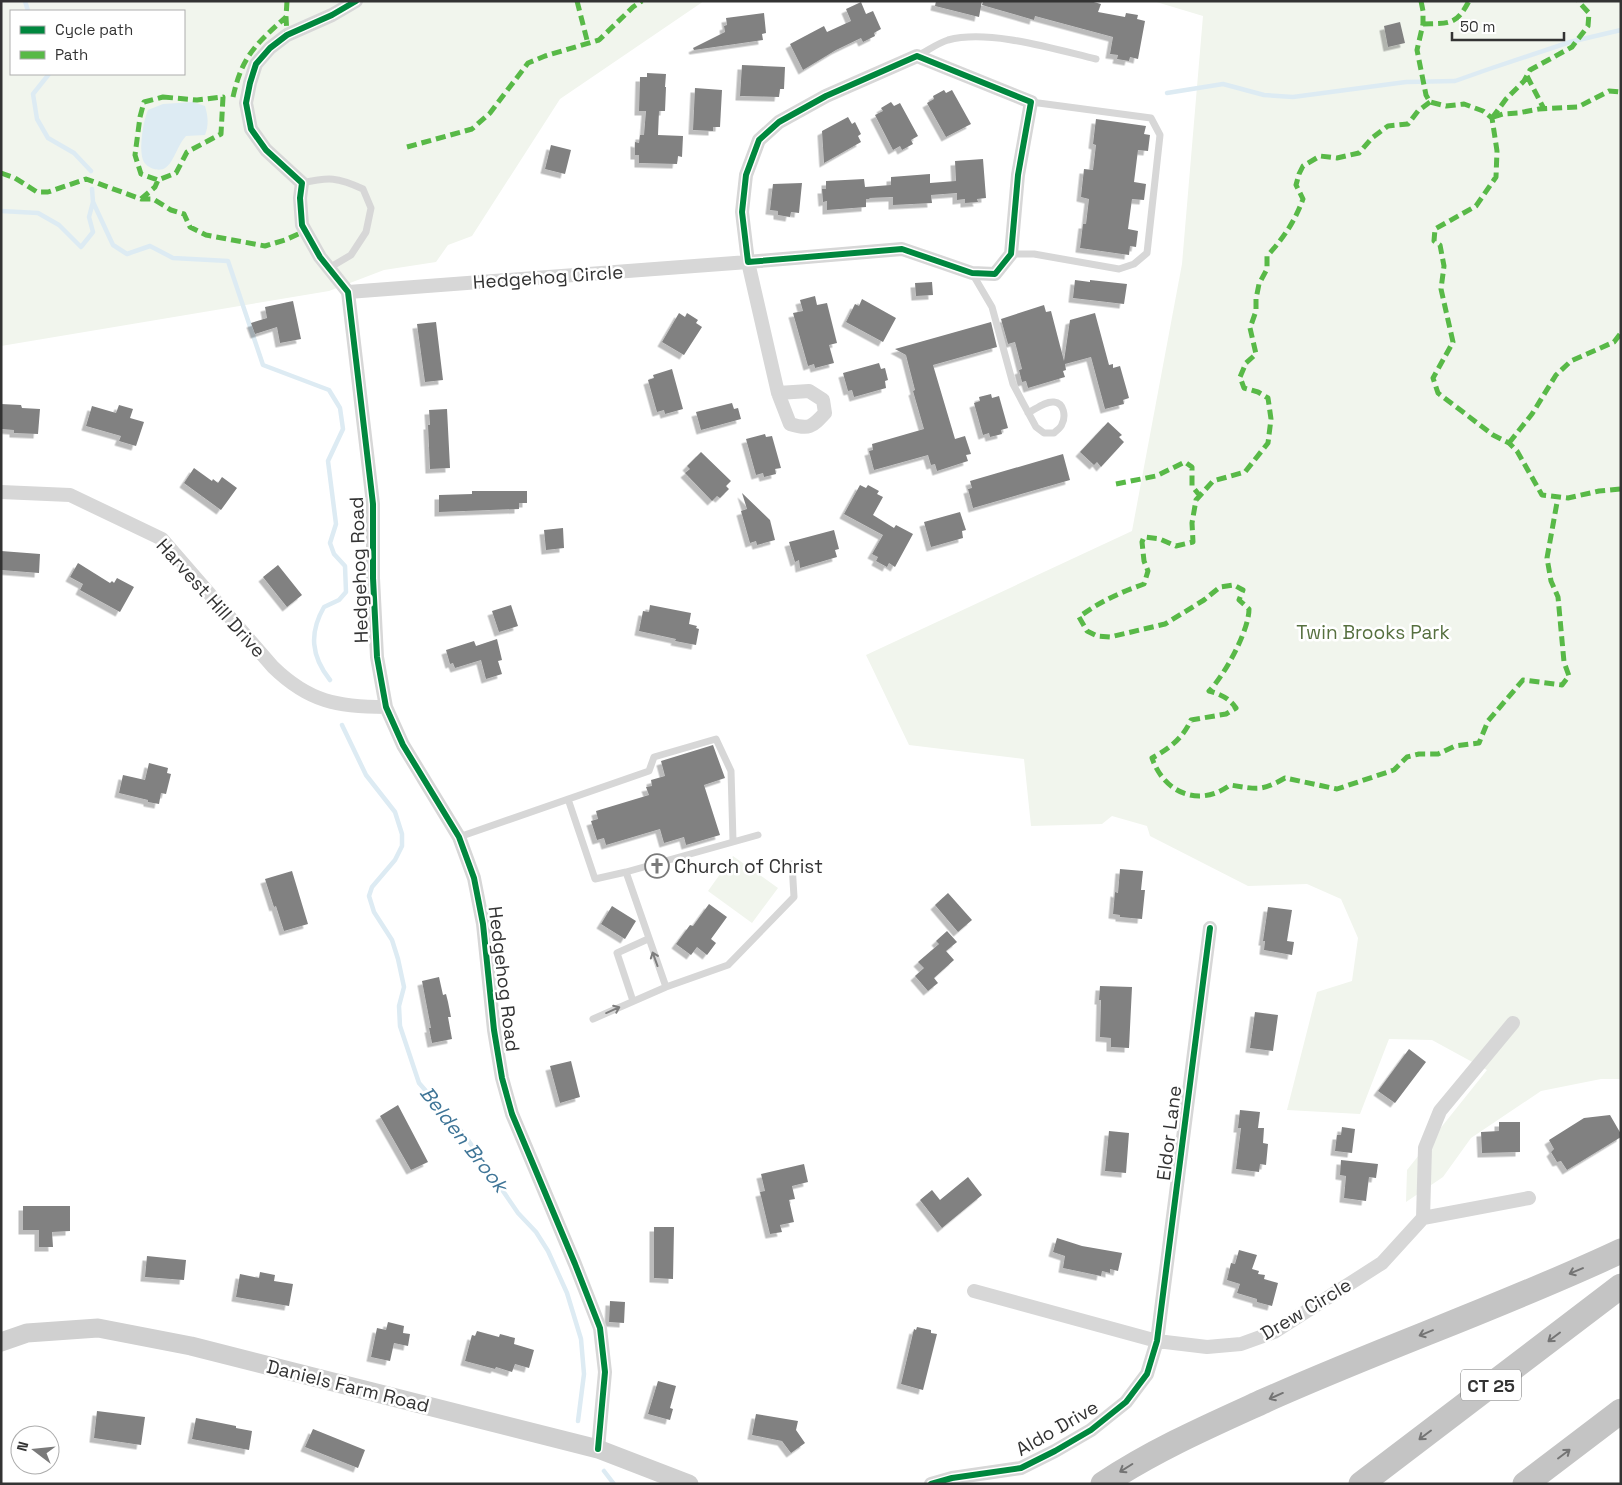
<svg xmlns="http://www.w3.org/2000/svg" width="1622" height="1485" font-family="'Space Grotesk',sans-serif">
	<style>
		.green { fill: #f1f5ed; fill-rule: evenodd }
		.water { fill: #ddebf3 }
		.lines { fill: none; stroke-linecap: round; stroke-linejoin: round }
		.stream { stroke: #ddebf3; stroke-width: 4.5 }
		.building { fill: #818181; filter: url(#shadow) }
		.service { stroke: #d7d7d7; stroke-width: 7 }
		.minor { stroke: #d7d7d7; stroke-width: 14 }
		.secondary { stroke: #d0d0d0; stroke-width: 19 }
		.motorway { stroke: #c4c4c4; stroke-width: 25 }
		.quiet { stroke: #58b947; stroke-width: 5; stroke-dasharray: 10 5; stroke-linecap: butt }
		.cycleway-casing { stroke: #fff; stroke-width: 9 }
		.cycleway { stroke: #00873e; stroke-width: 6 }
		.oneway { stroke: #7d7d7d }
		.oneway2 { stroke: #747474 }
		.labels { text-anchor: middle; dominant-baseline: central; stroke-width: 5; stroke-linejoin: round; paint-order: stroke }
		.shield { fill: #fff; stroke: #707070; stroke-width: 1 }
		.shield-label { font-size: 18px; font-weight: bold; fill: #333 }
		.street-label { font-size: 19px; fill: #333; stroke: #fff }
		.park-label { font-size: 19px; fill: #56703f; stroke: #fff }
		.poi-label { font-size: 19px; fill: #333; stroke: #fff; text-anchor: start }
		.water-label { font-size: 20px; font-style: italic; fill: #3f7597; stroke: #fff }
	</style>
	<defs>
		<filter id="shadow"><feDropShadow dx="-4.5" dy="4.5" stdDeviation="0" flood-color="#0004"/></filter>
	</defs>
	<rect width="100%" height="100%" fill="#fff"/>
	<path class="green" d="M1 1H704L560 99 472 236 448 245 436 262 384 270 329 291 1 346ZM11 11H184V74H11Z
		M1153 1H1621V1079H1601L1541 1091 1471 1138 1443 1177 1406 1202 1407 1170 1487 1070 1432 1040 1389 1039 1360 1114 1287 1110 1317 992 1352 981 1358 938 1341 899 1307 884 1248 886 1150 836 1147 826 1112 816 1102 824 1031 826 1024 759 909 745 866 655 1132 531 1182 264 1203 16Z
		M733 856 778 888 752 923 708 891Z"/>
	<path class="water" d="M193 102 205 106C208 116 209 125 205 135L186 136C178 144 173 164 165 168 163 170 157 170 154 169 150 168 144 164 143 160 139 148 143 121 148 110L163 104Z"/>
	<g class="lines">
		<path class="stream" d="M25 1 28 11
			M49 74 33 94 37 119 48 138 74 153 91 171
			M1167 93 1223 84 1264 95 1293 97 1406 82 1455 81 1489 69 1570 42 1621 30
			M92 189 93 202
			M1 211 38 213 59 225 81 247 93 232 89 217 93 202 113 245 127 254 150 246 173 258 228 261 263 365 329 390 340 408 343 429 328 461 336 524 330 543 334 554 345 566 346 592 339 600 324 607C309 633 311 656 330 680
			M342 725 366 775 395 812 402 834V846L395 860 372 887 369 896 374 912 392 940 398 959 404 987 399 1006 400 1026 419 1083 466 1137 518 1213 536 1232 548 1251 567 1293 581 1339 584 1374 578 1421
			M604 1471 614 1484"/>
	</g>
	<path class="building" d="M936 1H982L979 17 935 6Z
		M983 1H1090L1101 4 1098 12 1125 17 1126 13 1138 15 1137 19 1145 21 1138 59 1130 57 1129 61 1117 59 1118 55 1110 54 1113 37 1035 16 1034 20 982 5Z
		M861 2 866 14 873 11 881 29 874 33 875 36 863 42 861 38 836 50 803 70 790 44 824 26 827 32 851 21 846 9Z
		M764 13 766 33 762 34 763 40 694 50 693 48 725 32 724 26 727 25 726 18Z
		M1400 22 1405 43 1388 47 1384 26Z
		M742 65 785 67 784 89H780L779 97 740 96Z
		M647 73 666 74 665 87H666L665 111H659L658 135 683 136 682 157 678 156 677 164 639 163V155H635V142L639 143 640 135H644L646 111H639L640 77H647Z
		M695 88 722 90 720 127H713V131L693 130Z
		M944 90 946 93 952 90 971 124 946 137 927 103 934 99 933 96Z
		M891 102 894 106 900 103 918 136 911 140 913 144 902 150 900 146 893 150 875 115 883 111 881 108Z
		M848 117 852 124 855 122 861 134 858 136 861 142 824 163 822 131Z
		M1096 119 1146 126 1144 134 1150 135 1148 151 1138 150 1134 182 1146 184 1144 200 1132 199 1128 229 1138 231 1136 247 1130 246 1129 255 1080 248 1083 224H1086L1089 199 1081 197 1084 169 1093 170 1096 145 1093 144Z
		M551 145 571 150 565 174 545 169Z
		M983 159 986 198 977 199 978 202 965 203V199L957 200V193L931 195 932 203 893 205V197L869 198 870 199H866V207L827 210V201L823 202 822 189H826V181L864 179 865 187 891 185V177L930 174V183L956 181 955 161Z
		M802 183 799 213 791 212 790 217 778 215V211L770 210 773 184Z
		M1075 280 1090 282V280L1127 284 1124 304 1073 298Z
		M932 282 933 295 916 296 915 283Z
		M815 296 817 305 827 303 837 343 829 345 834 363 815 368 814 364 808 366 793 313 803 311 800 300Z
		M862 299 896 318 883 342 846 322 855 304 859 306Z
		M293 301 301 339 280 343 277 327 255 334 251 323 267 318 265 307Z
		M1044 305 1046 312 1051 311 1064 361 1070 320 1095 313 1109 365 1113 364V368L1120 366 1129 398 1123 400 1124 404 1105 409 1091 357 1065 364 1066 370 1063 371 1065 377 1028 388 1026 381 1022 382 1019 370 1022 369 1015 342 1008 344 1001 319Z
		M679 313 685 317 687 313 698 320 696 323 702 327 684 355 662 342Z
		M436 322 443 380 425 382 417 324Z
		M991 322 997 347 933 365 955 439 965 436 971 454 966 455 968 461 937 471 935 464 931 465 928 455 874 470 869 451 873 450 872 444 924 429 913 391 915 390 906 355 895 349Z
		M879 363 881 369 885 368 888 380 885 381 886 388 854 397 852 390 848 391 843 373Z
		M672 369 683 409 665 414 664 410 657 412 648 380 654 378 653 375Z
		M991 394 992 398 999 396 1008 428 1001 430 1002 434 990 437 989 433 983 435 974 403 980 401 979 397Z
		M732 403 734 409 738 408 741 419 701 430 696 412Z
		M1 404 21 405 22 408 40 409 38 434 14 433V430L1 429Z
		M119 405 133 409 130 418 144 422 136 446 119 441 121 436 86 426 92 406 116 413Z
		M447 409 450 468 430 469 428 425H430L429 410Z
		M1108 422 1122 435 1119 437 1124 442 1101 467 1097 462 1094 465 1080 452Z
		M765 434 766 437 772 436 781 468 775 469 776 474 764 477 763 473 756 475 746 439Z
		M701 452 731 481 726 486 729 489 720 498 717 496 712 501 685 473 690 469 687 466Z
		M1063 454 1070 480 973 508 968 489 972 488 970 481Z
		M194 468 212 481 213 479 218 483 222 477 237 488 221 510 184 483Z
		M860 485 866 488 868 485 879 491 877 494 883 497 873 515 894 528 896 525 913 534 895 567 889 563 887 567 876 561 878 557 872 554 883 535 844 514Z
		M472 491H527V503H519V509L439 512V495L472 494Z
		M742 493 770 520 775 540 757 545 756 541 750 543 741 511 747 509Z
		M960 512 966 530 962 531 963 538 931 547 924 522Z
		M563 528 564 548 546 550 544 530Z
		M834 530 839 549 835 550 837 557 800 568 799 560 795 562 789 542Z
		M1 551 40 554 39 573 1 570Z
		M78 563 110 583 112 581 114 583 117 578 134 587 120 612 80 590 83 584 70 577Z
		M278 565 302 595 287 607 263 577Z
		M511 605 518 626 499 632 492 611Z
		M650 605 691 613 689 624 697 626 696 628 699 629 696 645 675 641 676 639 639 631 643 611 649 612Z
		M497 639 502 660 498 661 502 674 486 679 481 660 455 668 453 663 450 664 446 650 474 641 476 646Z
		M713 745 725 778 704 785 720 835 686 845 684 837 664 843 660 829 606 845 604 838 597 840 591 821 598 819 596 811 649 795 646 787 652 786 651 780 665 776 661 761Z
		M149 763 168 768 167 773 171 774 166 794 161 793 159 804 148 802V800L119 793 123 775 145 780Z
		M1120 869 1143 871 1141 890H1145L1142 919 1120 917V915L1113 914 1115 892 1118 893Z
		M292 871 308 924 284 931 276 906 274 907 265 879Z
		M948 893 972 920 958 932 935 905Z
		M709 904 727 917 711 939 716 943 707 955 697 947 691 955 676 944 690 925 693 926Z
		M612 906 636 921 625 939 601 924Z
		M1268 907 1292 910 1287 941 1294 942 1292 955 1264 950 1265 941H1263Z
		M947 931 957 942 946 951 954 960 934 978 938 983 928 991 915 976 924 968 918 962 939 944 936 941Z
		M439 977 443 995 446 994 448 1002 451 1017H448L452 1039 432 1043 429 1028H431L422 981Z
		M1100 986 1132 987 1129 1048 1111 1047V1038L1100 1037 1101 1000H1099Z
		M1255 1012 1278 1015 1273 1051 1250 1048Z
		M1409 1049 1426 1062 1395 1103 1378 1091Z
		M571 1061 580 1097 560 1103 550 1066Z
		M398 1105 428 1162 411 1170 380 1116Z
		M1240 1110 1260 1112 1258 1128H1264L1263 1143 1268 1144 1266 1165 1260 1164 1259 1172 1236 1169 1241 1128H1238Z
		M1610 1115 1621 1134V1137L1567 1170 1561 1161 1557 1162 1551 1152 1554 1149 1549 1140 1584 1118Z
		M1499 1122H1520V1152L1482 1153 1481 1132 1499 1131Z
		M1342 1127 1355 1129 1352 1153 1335 1151 1337 1135H1341Z
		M1109 1131 1129 1133 1126 1173 1105 1171Z
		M1341 1160 1378 1164 1376 1178 1369 1177 1366 1201 1344 1198 1346 1176 1340 1175Z
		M804 1164 808 1182 792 1186 795 1199 789 1200 794 1222 780 1225 782 1232 770 1234 760 1192 765 1191 761 1174Z
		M968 1177 982 1195 942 1228 920 1200 932 1190 940 1200Z
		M23 1206H70V1231L52 1232 53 1247H39V1230H23Z
		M654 1227H674L673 1279 654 1278Z
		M1057 1238 1082 1246 1122 1253 1118 1271 1110 1269V1273L1102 1271 1101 1276 1063 1268 1065 1256 1053 1252Z
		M1239 1250 1257 1255 1252 1269 1259 1271 1258 1274 1265 1275 1264 1279 1278 1283 1272 1306 1257 1302V1299L1237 1293 1240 1284 1227 1280 1231 1263 1235 1264Z
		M147 1256 186 1260 184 1280 145 1277Z
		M260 1272 275 1275 274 1281 293 1284 289 1306 236 1297 240 1274 259 1278Z
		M610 1301 625 1302 624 1323 609 1322Z
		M388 1322 404 1326 403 1333 410 1334 408 1346 394 1343 390 1361 371 1357 377 1328 386 1330Z
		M917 1327 931 1330V1333L937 1334 923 1390 901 1384 914 1329 916 1330Z
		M477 1331 499 1337 500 1334 515 1338 514 1344 534 1350 529 1368 515 1364 512 1372 496 1367 495 1369 465 1361 472 1335 475 1336Z
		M658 1381 676 1386 670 1408 673 1409 670 1420 648 1414Z
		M97 1411 145 1417 141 1445 94 1438Z
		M756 1414 798 1421 796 1430 805 1443 791 1453 782 1441 752 1435Z
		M196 1418 236 1426V1428L252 1431 249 1450 192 1439Z
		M313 1429 365 1450 358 1468 305 1447Z"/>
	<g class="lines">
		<path class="service" d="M917 56C927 51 938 43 948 40 989 29 1054 49 1096 59
			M302 183C329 177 337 177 363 189L371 208 366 232 351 255 329 268
			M1011 254H1034L1119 269 1134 264 1147 253 1160 135 1151 118 1031 102
			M972 273 992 307 1013 384 1023 403 1036 427 1044 433H1054C1057 430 1061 428 1062 424 1066 416 1064 403 1054 402 1045 401 1036 409 1028 413
			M568 799 595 879 626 872 758 835
			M459 837 649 771 654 757 716 739 731 771 733 841
			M666 987 728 965 794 897 792 864
			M633 1001 617 953 648 939
			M593 1019 666 987 626 872"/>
		<path class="minor" d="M356 1 332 15 287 35 270 48 256 64 250 83 246 103 251 129 266 150 302 183 300 198 302 225 320 257 348 292 373 504V578L377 657 386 707 403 745 459 837 474 878 483 924 494 1030 502 1078 512 1114 575 1264 600 1328 605 1372 598 1449
			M917 56 1031 102 1018 175 1011 254 995 274 972 273 902 249 748 262 742 212 746 175 759 140 779 122 826 96Z
			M348 292 748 262 778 393 790 424C809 430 812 427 825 413L823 400 809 391 778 393
			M1 492 70 495 162 539 273 667C309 702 338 707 386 707
			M1423 1218 1425 1148 1440 1111 1513 1023
			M974 1291 1157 1341 1207 1347 1241 1344 1274 1332 1382 1263 1423 1218 1529 1198
			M931 1484 952 1478 1021 1468 1055 1451 1091 1430 1126 1402 1147 1374 1157 1341 1210 928"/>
		<path class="secondary" d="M1 1342 27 1333 98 1328 191 1346 598 1449 689 1484"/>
		<path class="motorway" d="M1103 1484C1154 1450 1209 1426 1264 1401 1382 1348 1504 1306 1621 1251
			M1361 1484 1621 1286
			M1525 1484 1621 1411"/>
		<path class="quiet" d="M287 1 286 17 287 35
			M577 1 588 44
			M1421 1 1423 11V24L1417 50 1426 95 1430 102 1446 106 1464 104 1483 111 1492 118 1497 151 1496 177 1476 206 1435 229 1434 241 1440 245 1444 266 1441 289 1453 342 1433 378 1438 393 1493 435 1509 443 1517 451 1542 495 1568 498 1599 491 1621 489
			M1423 24C1449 23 1456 26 1469 1
			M1527 76 1544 109
			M163 97 197 100 223 97 221 134 187 152 176 173 158 180 141 174 135 155 140 117 144 102Z
			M233 97C242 56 256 44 286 17
			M1430 102 1418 111 1408 124 1388 126 1372 138 1359 153 1337 158 1320 156 1303 166 1299 174 1296 185 1303 199C1295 221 1283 239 1267 256V269L1259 284 1256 299V311L1250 328 1256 354 1246 363 1240 377 1244 388 1258 392 1268 398 1271 419 1268 443 1245 472 1213 481 1196 500 1192 523 1193 542 1176 546 1160 539 1144 537 1142 542 1144 561 1148 571 1144 584C1121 592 1099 602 1079 617L1087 631 1097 636 1110 637 1165 624 1204 600 1220 587 1234 585 1243 590 1239 600 1249 609C1249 631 1224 676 1209 691 1220 694 1229 698 1236 708L1226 714 1191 720C1183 738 1169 749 1152 758 1164 793 1199 808 1230 785 1258 789 1260 792 1285 778L1337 789 1394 770 1407 757 1419 754H1438L1455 746 1479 743 1488 721 1523 680 1562 685 1569 676 1564 662 1558 597 1551 581 1547 558 1558 497
			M1493 117 1503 114 1518 113 1539 109 1578 107 1609 91 1621 92
			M1492 118 1506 99 1524 81 1530 70 1572 47 1588 26 1589 13 1578 1
			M407 147 472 129 490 113 528 63 545 56 599 40 633 7 642 1
			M1 173 15 178 37 192H48L86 179 141 199H153L171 210 184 214 190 227 206 235 265 246 285 240 305 231
			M141 199 155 187 158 180
			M1509 443 1532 414 1556 375 1571 361 1614 342 1621 333
			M1116 484 1156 476 1185 462 1192 467V486L1200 496"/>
		<g class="cycleway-casing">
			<path id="cycleway" d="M356 1 332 15 287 35 270 48 256 64 250 83 246 103 251 129 266 150 302 183 300 198 302 225 320 257 348 292 373 504V578L377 657 386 707 403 745 459 837 474 878 483 924 494 1030 502 1078 512 1114 575 1264 600 1328 605 1372 598 1449
				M917 56 1031 102 1018 175 1011 254 995 274 972 273 902 249 748 262 742 212 746 175 759 140 779 122 826 96Z
				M931 1484 952 1478 1021 1468 1055 1451 1091 1430 1126 1402 1147 1374 1157 1341 1210 928"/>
		</g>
		<use href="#cycleway" class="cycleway"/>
	</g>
	<defs><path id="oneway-shaft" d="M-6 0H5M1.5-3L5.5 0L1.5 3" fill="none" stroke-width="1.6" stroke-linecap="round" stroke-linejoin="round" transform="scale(1.25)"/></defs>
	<g class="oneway">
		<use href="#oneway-shaft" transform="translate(655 959) rotate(-110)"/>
		<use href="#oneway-shaft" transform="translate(613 1010) rotate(-24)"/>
	</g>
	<g class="oneway2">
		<use href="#oneway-shaft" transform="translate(1576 1271) rotate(157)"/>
		<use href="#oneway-shaft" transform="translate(1426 1333) rotate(158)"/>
		<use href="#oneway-shaft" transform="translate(1554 1337) rotate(143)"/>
		<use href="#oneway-shaft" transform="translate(1276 1396) rotate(156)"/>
		<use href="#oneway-shaft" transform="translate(1425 1435) rotate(143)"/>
		<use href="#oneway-shaft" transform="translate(1564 1454) rotate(-37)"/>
		<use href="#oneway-shaft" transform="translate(1126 1468) rotate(148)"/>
	</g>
	<defs>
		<g id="church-ring" transform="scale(1.25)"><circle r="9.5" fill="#fff" stroke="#7a7a7a" stroke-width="1.5"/><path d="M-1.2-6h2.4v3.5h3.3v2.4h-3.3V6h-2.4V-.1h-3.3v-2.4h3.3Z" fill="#7a7a7a"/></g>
	</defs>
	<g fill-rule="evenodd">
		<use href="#church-ring" x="657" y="866"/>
	</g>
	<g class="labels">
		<rect class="shield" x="1461" y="1369.5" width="60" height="31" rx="4"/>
		<g class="shield-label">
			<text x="1491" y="1385">CT 25</text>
		</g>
		<g class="street-label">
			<text transform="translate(548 277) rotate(-4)">Hedgehog Circle</text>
			<text transform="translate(359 570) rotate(-92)">Hedgehog Road</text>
			<text transform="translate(211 598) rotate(48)">Harvest Hill Drive</text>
			<text transform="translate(504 979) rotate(83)">Hedgehog Road</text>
			<text transform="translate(1169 1133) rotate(-83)">Eldor Lane</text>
			<text transform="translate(1306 1309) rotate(-31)">Drew Circle</text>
			<text transform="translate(348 1386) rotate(14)">Daniels Farm Road</text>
			<text transform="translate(1057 1428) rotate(-30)">Aldo Drive</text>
		</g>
		<g class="park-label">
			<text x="1373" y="632">Twin Brooks Park</text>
		</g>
		<g class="poi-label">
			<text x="674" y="866">Church of Christ</text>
		</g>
		<g class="water-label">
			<text transform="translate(464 1139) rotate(52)">Belden Brook</text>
		</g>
	</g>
	<rect width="1622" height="1485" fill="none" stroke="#333333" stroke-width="5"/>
	<rect x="10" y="10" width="175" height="65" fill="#ffffff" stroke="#adadad"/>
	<rect x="20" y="26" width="25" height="8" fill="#00873e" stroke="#adadad"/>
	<text x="55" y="35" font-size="15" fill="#333333">Cycle path</text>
	<rect x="20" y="51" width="25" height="8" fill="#58b947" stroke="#adadad"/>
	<text x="55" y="60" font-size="15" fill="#333333">Path</text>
	<g transform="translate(35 1450) rotate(286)"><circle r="24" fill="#ffffff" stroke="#adadad"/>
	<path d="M0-4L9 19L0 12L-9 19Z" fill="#7a7a7a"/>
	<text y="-8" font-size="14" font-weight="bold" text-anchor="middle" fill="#333333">N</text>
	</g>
	<path d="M1452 32v8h112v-8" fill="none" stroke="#333333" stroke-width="2.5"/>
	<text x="1460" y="32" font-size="15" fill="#333333" stroke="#ffffff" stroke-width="4" paint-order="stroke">50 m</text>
</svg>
